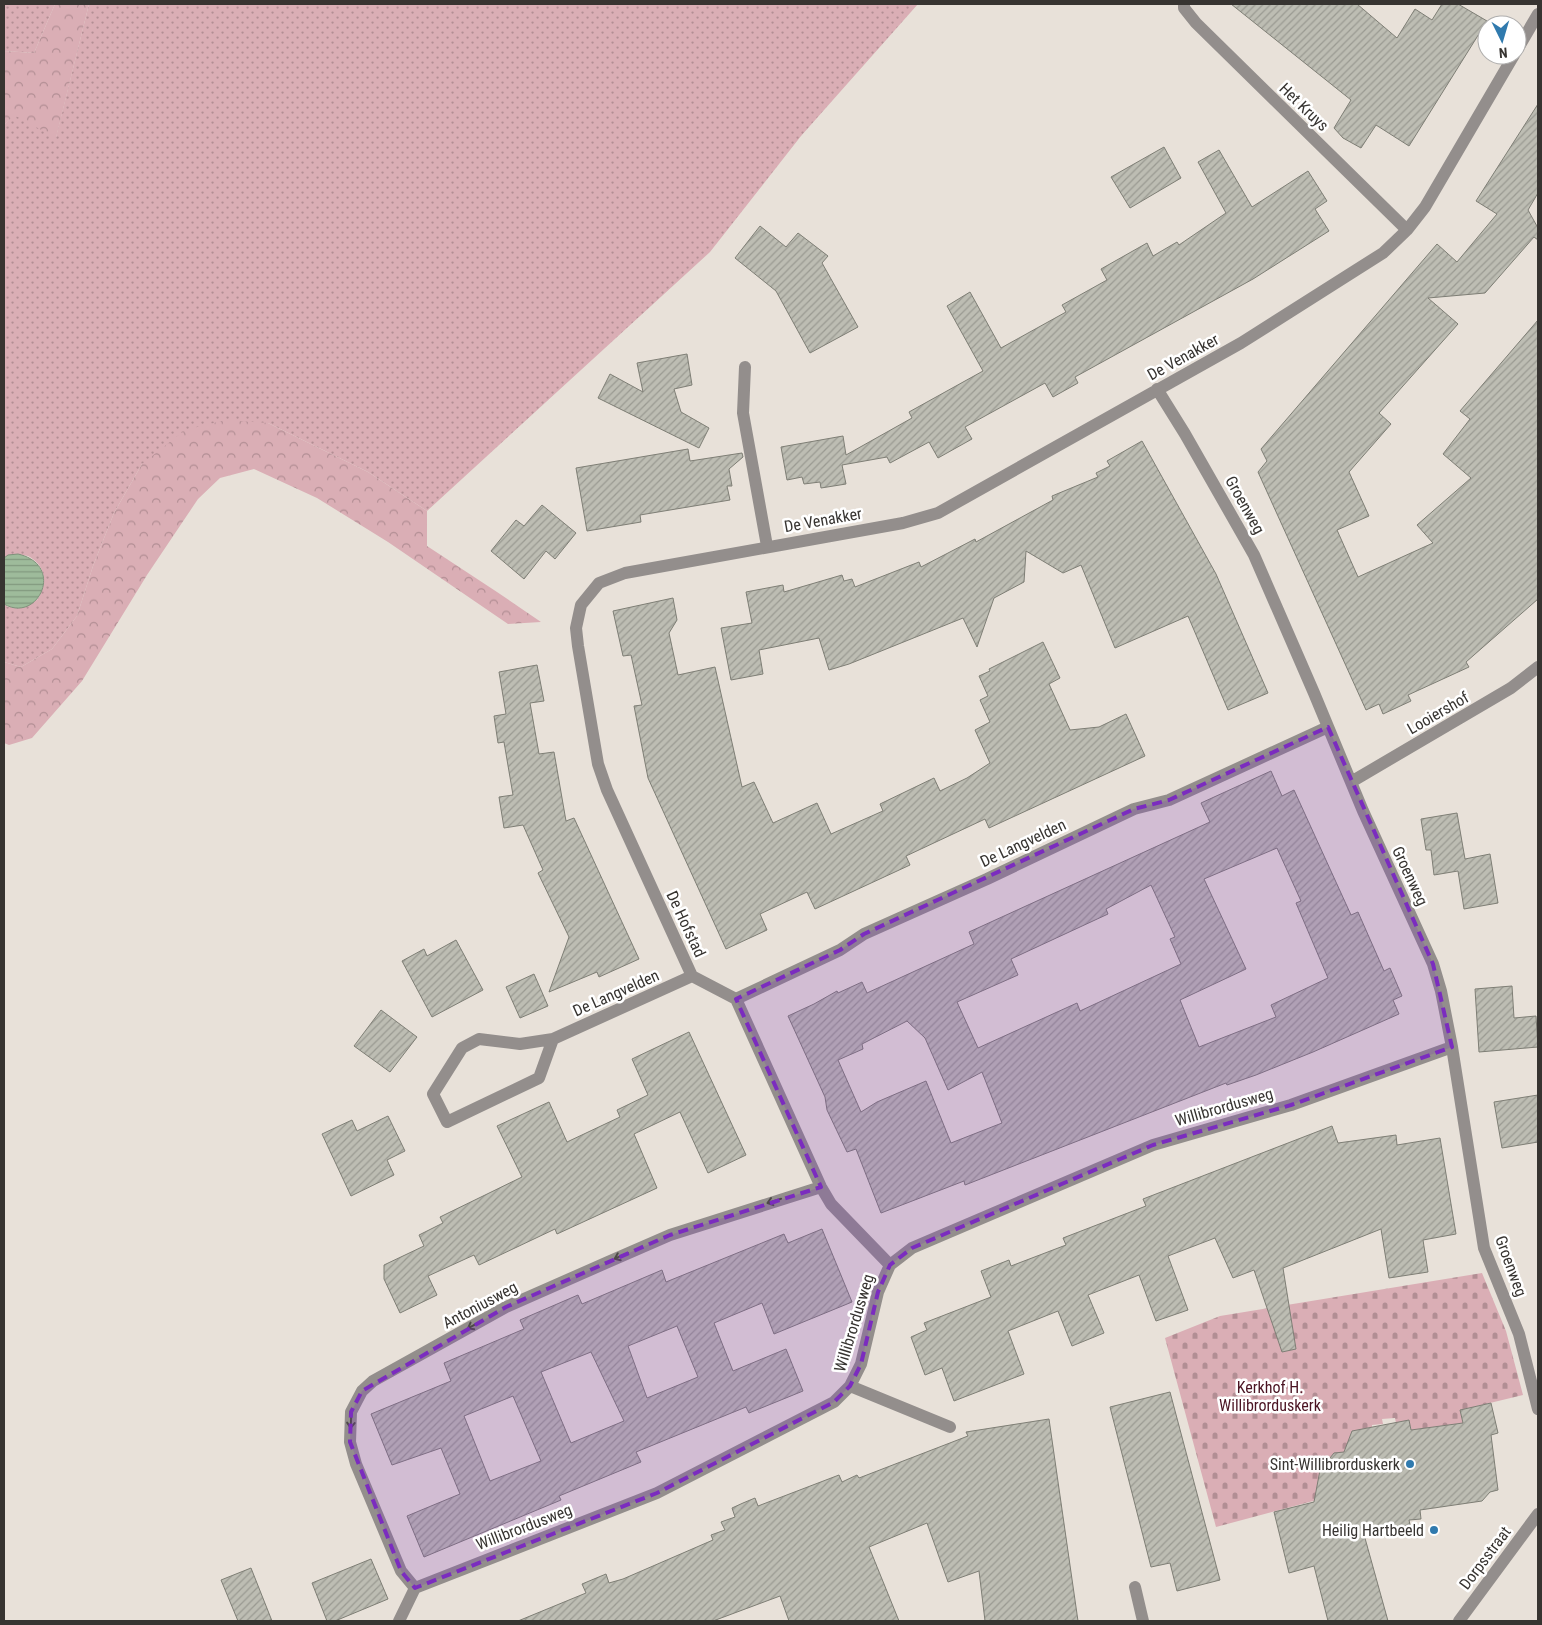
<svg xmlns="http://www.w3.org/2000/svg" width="1542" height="1625" font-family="'Roboto Condensed',sans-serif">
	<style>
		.grass { fill: url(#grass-dots) }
		.forest { fill: url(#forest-crowns) }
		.cemetery { fill: url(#cemetery-stones) }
		.water { fill: url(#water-rules); stroke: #7f927b }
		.building { fill: url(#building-hatch); stroke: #7e7e75; fill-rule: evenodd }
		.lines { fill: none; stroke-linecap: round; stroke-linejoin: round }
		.minor { stroke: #938e8c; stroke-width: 12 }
		.oneway { stroke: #4e4a48 }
		.marked { fill: #7b2cbf; fill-opacity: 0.2; stroke: #7b2cbf; stroke-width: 4; stroke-dasharray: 10 6; stroke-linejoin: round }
		.poi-dot { fill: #307aae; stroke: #fff; stroke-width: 2 }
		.labels { text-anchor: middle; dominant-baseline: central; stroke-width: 5; stroke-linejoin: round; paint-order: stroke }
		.street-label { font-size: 16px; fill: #373431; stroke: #fff }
		.park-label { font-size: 16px; fill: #4a1322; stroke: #fff }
		.poi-label { font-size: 16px; fill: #373431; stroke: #fff; text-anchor: end }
	</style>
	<defs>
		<pattern id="grass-dots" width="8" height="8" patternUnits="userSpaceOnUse" patternTransform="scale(1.25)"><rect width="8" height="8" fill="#daaeb5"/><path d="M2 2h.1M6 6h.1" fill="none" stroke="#b28e94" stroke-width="1.8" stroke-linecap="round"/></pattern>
		<pattern id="forest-crowns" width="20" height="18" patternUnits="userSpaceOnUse" patternTransform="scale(1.25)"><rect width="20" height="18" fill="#daaeb5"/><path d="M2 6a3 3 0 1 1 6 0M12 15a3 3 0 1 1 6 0" fill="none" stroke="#b28e94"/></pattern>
		<pattern id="cemetery-stones" width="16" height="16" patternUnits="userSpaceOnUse" patternTransform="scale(1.25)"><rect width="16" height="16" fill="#daaeb5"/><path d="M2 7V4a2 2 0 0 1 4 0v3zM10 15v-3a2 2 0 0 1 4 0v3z" fill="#b28e94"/></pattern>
		<pattern id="water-rules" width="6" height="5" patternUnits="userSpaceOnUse" patternTransform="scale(1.25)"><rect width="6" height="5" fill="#9ebb9b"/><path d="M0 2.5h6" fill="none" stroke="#82997f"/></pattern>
		<pattern id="building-hatch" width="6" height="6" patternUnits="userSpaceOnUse" patternTransform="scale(1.25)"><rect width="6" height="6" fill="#bdbdb3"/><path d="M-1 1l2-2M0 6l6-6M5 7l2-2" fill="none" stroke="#9a9a92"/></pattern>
	</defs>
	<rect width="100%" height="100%" fill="#e8e1d9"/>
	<path class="grass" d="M4 4H55L34 53 4 51Z
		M89 4H918L801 136 710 252 427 511 368 472 268 423 142 464 114 513 93 566 77 616 52 649 21 667 4 662V604L8 607 37 600C45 588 48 571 34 560 34 560 29 556 28 556 21 554 11 557 4 558V125L14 114 56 137Z"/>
	<path class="forest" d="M55 4H89L56 138 14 115 4 125V51L34 53Z
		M226 420 268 423 368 472 427 511V546L497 592 541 622 508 624 388 542 317 498 254 469 220 478 198 499 147 575 82 681 32 738 9 745 4 743V662L21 667 52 649 77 616 93 566 114 513 142 464 185 430Z"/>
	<path class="cemetery" d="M1482 1273 1506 1331 1523 1395 1461 1410 1463 1423 1411 1430 1409 1420 1396 1423 1395 1418 1382 1419 1383 1424 1372 1425V1427L1354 1431 1349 1445 1317 1500 1216 1527 1165 1338 1220 1316Z"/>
	<path class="water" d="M18 554C66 565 38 624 4 604V558L8 555Z"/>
	<path class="building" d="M1231 4H1357L1397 38 1415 9 1432 20 1442 4H1458L1487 21 1409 146 1376 125 1361 148 1343 138 1334 128 1351 100Z
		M1538 104V193L1528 210 1538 228V240L1534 237 1485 293 1428 298 1458 324 1379 413 1391 424 1349 472 1369 516 1337 530 1358 577 1433 543 1417 525 1471 478 1443 454 1470 419 1460 411 1538 320V599L1466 662 1469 667 1408 695 1411 701 1383 714 1379 704 1366 710 1258 472 1267 461 1261 449 1437 244 1457 262 1497 214 1476 201Z
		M1164 147 1181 178 1130 208 1111 177Z
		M1219 150 1252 207 1308 171 1327 201 1315 209 1329 231 1253 279 1075 377 1078 383 1053 397 1045 383 965 427 972 439 938 458 929 442 890 463 887 457 842 465 846 484 821 488 820 482 804 484 802 477 787 480 781 447 843 436 846 455 912 418 909 412 983 371 947 306 970 292 1001 348 1066 312 1062 305 1107 280 1101 269 1147 243 1153 256 1177 242 1179 245 1226 213 1198 162Z
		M760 226 786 247 798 233 828 256 822 263 858 327 810 353 776 291 735 258Z
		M687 354 692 385 674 389 681 412 709 428 699 448 598 398 610 374 643 392 637 363Z
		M1142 441 1216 574 1268 693 1228 710 1188 616 1115 648 1081 565 1063 573 1026 551 1024 582 994 598 977 647 963 618 849 664 829 670 819 638 759 650 763 674 731 680 721 628 752 623 746 592 783 585 784 592 842 575 844 581 852 579 855 587 919 562 921 567 975 539 976 542 1053 500 1052 496 1098 477 1096 473 1110 466 1107 461Z
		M688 449 690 461 742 453 743 457 729 469 732 486H727L730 500 640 515 641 522 587 531 576 468Z
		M542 505 576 533 555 559 546 551 524 579 491 551 516 520 524 526Z
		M673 598 677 620 669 633 678 675 715 667 742 787 754 782 773 823 817 803 831 834 883 811 880 804 934 778 940 791 967 778 990 763 975 730 990 722 980 700 988 696 979 676 990 671 989 669 1043 642 1060 678 1049 684 1070 730 1099 727 1126 714 1145 756 989 828 985 819 906 856 910 865 815 909 807 892 760 914 767 930 726 949 648 778 634 706 642 705 631 655 623 656 613 611Z
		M537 665 544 701 530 703 539 754 554 752 566 821 574 818 639 959 599 977 597 972 549 992 569 937 538 873 543 870 523 825 504 828 499 797 513 795 504 742 498 743 494 716 506 714 499 672Z
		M1271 771 1282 796 1294 790 1351 915 1358 912 1384 971 1390 968 1402 996 1393 1000 1399 1014 1313 1052 1256 1075 1227 1085 1226 1083 965 1185 964 1181 881 1213 856 1149 847 1152 827 1110 825 1097 788 1016 814 1004 837 991 838 993 862 982 867 993 974 944 969 932 1210 822 1201 803ZM1277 848 1301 901 1296 903 1328 978 1271 1005 1276 1017 1199 1047 1180 1000 1246 969 1204 879ZM1151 885 1175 937 1170 939 1181 964 1080 1011 1077 1003 978 1048 957 1002 1018 975 1011 959 1108 914 1106 909ZM907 1021 925 1038 948 1090 982 1072 1002 1123 951 1143 926 1081 877 1102 861 1112 838 1060 863 1049 862 1044Z
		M1457 813 1465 859 1490 854 1498 903 1464 909 1458 871 1434 875 1431 850H1426L1421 819Z
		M456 940 483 990 432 1017 402 961 424 949 427 956Z
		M534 974 548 1006 520 1018 506 987Z
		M1512 986 1514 1018 1536 1016 1538 1047 1479 1052 1475 989Z
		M381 1010 417 1037 390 1072 354 1046Z
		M689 1032 746 1155 708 1173 680 1112 634 1134 657 1188 557 1234 555 1229 479 1265 474 1255 428 1276 437 1295 400 1313 384 1279V1265L424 1246 419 1235 443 1223 440 1217 522 1177 497 1126 549 1102 567 1142 620 1117 617 1110 648 1095 632 1059Z
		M1538 1095V1142L1502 1148 1494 1102Z
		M388 1116 405 1151 387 1160 394 1175 351 1196 322 1134 352 1120 357 1131Z
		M1332 1126 1338 1143 1396 1135 1397 1145 1440 1138 1456 1234 1423 1240 1428 1272 1389 1278 1381 1229 1283 1268 1296 1349 1282 1352 1254 1270 1233 1278 1215 1238 1168 1256 1188 1310 1156 1321 1139 1275 1088 1295 1104 1333 1072 1346 1058 1311 1008 1331 1024 1374 954 1401 942 1368 925 1375 911 1337 927 1330 924 1323 991 1297 981 1271 1009 1260 1011 1266 1066 1245 1063 1238 1146 1206 1143 1199Z
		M822 1229 852 1302 774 1334 762 1303 714 1323 733 1371 786 1349 803 1391 749 1413 746 1407 636 1452 641 1462 559 1496 561 1500 424 1557 407 1516 460 1494 441 1448 392 1465 371 1414 451 1381 444 1363 524 1329 520 1320 578 1295 582 1304 662 1270 666 1282 784 1234 788 1243ZM677 1326 698 1377 647 1398 628 1346ZM591 1352 624 1421 571 1443 541 1372ZM513 1396 541 1461 490 1481 464 1416Z
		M1170 1392 1220 1580 1177 1591 1170 1563 1151 1567 1110 1407Z
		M1491 1403 1498 1433 1491 1435 1498 1490 1490 1492 1482 1501 1420 1510 1421 1519 1409 1520 1410 1525 1363 1531 1388 1621H1328L1314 1566 1289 1573 1274 1512 1314 1502 1320 1470 1334 1453 1344 1452 1352 1431 1409 1420 1411 1430 1463 1423 1460 1410Z
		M1049 1419 1078 1621H985L979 1571 948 1582 927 1523 869 1547 899 1621H789L780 1596 713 1621H518L586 1593 582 1584 606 1574 609 1583 623 1579 713 1540 711 1535 725 1530 721 1522 735 1517 732 1508 743 1503 755 1498 758 1506 839 1475 842 1482 857 1475 859 1478 968 1436 966 1432Z
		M371 1559 388 1599 335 1621H327L312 1583Z
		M251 1568 272 1621H238L221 1580Z"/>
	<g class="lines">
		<path class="minor" d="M1184 4V8L1196 23 1407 230
			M1517 50 1538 14
			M745 367 743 413 767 546
			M1157 389 1185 434 1254 555 1314 693 1363 811 1433 964 1441 991 1452 1047 1484 1248 1519 1334 1538 1409
			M1351 782 1511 688 1538 667
			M736 999 840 950 864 934 987 879 1134 809 1169 800 1328 727
			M553 1039 539 1078 447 1122 433 1094 462 1048 479 1039 520 1044 553 1039 692 976
			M890 1265 831 1204 821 1187 736 999 692 976 607 790 598 764 578 646 576 628 581 605 599 583 625 573 903 523 938 513 1241 343 1383 253 1407 230 1425 207 1514 55
			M850 1386 950 1427
			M1135 1587 1143 1621
			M415 1588 401 1571 356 1464 350 1442 351 1412 362 1391 373 1381 506 1307 608 1262 670 1235 821 1187
			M399 1621 415 1588 657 1493 834 1402 850 1386 861 1364 878 1292 890 1265 912 1248 1153 1145 1291 1105 1452 1047
			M1459 1621 1538 1514"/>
	</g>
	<defs><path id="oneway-shaft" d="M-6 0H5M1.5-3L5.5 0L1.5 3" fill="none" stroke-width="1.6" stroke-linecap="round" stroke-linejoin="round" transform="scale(1.25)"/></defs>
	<g class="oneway">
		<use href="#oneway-shaft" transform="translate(774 1201) rotate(162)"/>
		<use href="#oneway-shaft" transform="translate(621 1256) rotate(157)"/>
		<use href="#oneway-shaft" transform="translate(474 1325) rotate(151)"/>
		<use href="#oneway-shaft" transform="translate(351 1421) rotate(93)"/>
	</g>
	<path class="marked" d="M1328 727 1433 964 1452 1047 1291 1105 1153 1145 912 1248 890 1265 878 1292 861 1364 850 1386 834 1402 657 1493 415 1588 401 1571 350 1442 351 1412 362 1391 506 1307 670 1235 821 1187 736 999 840 950 864 934 1134 809 1169 800Z"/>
	<g class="poi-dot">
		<circle cx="1410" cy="1464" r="5"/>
		<circle cx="1434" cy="1530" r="5"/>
	</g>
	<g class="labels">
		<g class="street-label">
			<text transform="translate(1304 107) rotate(44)">Het Kruys</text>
			<text transform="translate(1183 357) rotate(-29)">De Venakker</text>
			<text transform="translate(1245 505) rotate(61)">Groenweg</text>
			<text transform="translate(823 520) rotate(-10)">De Venakker</text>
			<text transform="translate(1438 713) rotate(-30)">Looiershof</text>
			<text transform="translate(1023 843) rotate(-25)">De Langvelden</text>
			<text transform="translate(1410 876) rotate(65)">Groenweg</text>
			<text transform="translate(686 924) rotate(65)">De Hofstad</text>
			<text transform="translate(616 993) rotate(-24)">De Langvelden</text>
			<text transform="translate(1224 1107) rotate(-16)">Willibrordusweg</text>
			<text transform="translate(1511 1266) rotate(70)">Groenweg</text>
			<text transform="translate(480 1305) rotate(-28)">Antoniusweg</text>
			<text transform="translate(854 1323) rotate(-73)">Willibrordusweg</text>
			<text transform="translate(524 1527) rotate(-21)">Willibrordusweg</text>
			<text transform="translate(1485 1558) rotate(-53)">Dorpsstraat</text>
		</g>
		<g class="park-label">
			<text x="1270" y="1387">Kerkhof H.<tspan x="1270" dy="18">Willibrorduskerk</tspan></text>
		</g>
		<g class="poi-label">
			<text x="1400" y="1464">Sint-Willibrorduskerk</text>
			<text x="1424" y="1530">Heilig Hartbeeld</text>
		</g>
	</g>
	<rect width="1542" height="1625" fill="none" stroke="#373431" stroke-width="10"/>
	<g transform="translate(1502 40) rotate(175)"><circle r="24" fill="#ffffff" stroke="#afaead"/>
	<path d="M0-4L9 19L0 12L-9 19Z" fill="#307aae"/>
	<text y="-8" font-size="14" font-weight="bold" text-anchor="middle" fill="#373431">N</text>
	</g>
</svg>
